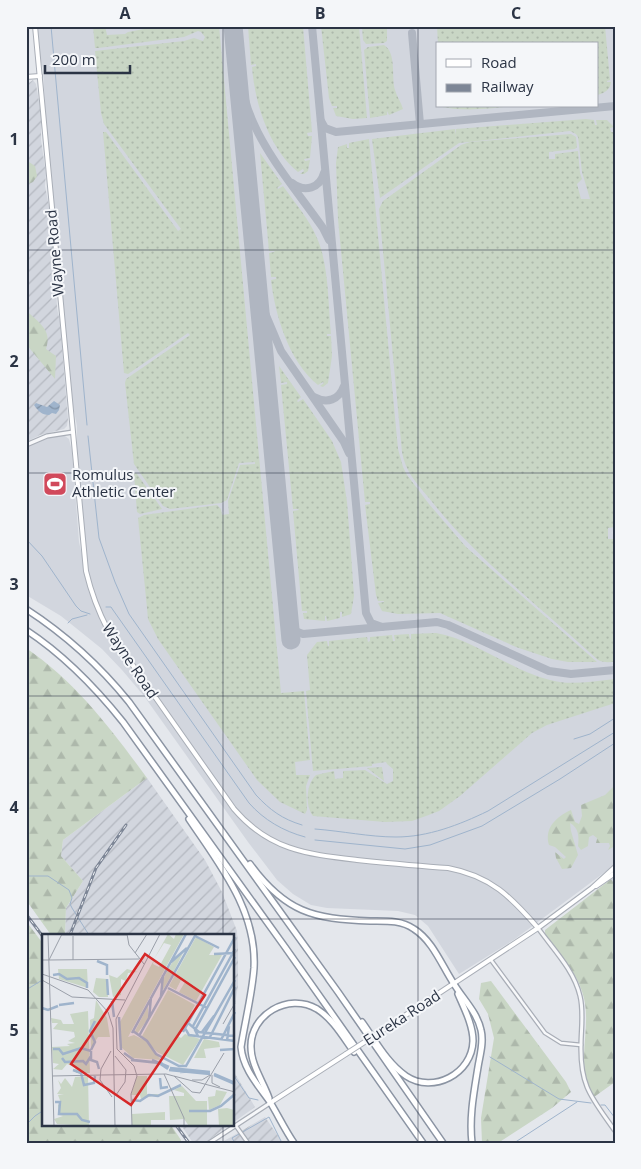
<svg xmlns="http://www.w3.org/2000/svg" width="641" height="1169" font-family="'Open Sans',sans-serif">
  <defs>
    <pattern id="industrial-furrows" width="10" height="10" patternUnits="userSpaceOnUse" patternTransform="scale(1.25)"><rect width="10" height="10" fill="#d2d6de"/><path d="M-1 1l2-2M0 10L10 0M9 11l2-2" fill="none" stroke="#b4b8c0"/></pattern>
    <pattern id="grass-dots" width="8" height="8" patternUnits="userSpaceOnUse" patternTransform="scale(1.25)"><rect width="8" height="8" fill="#c9d6c5"/><path d="M2 2h.1M6 6h.1" fill="none" stroke="#adb8ab" stroke-width="1.8" stroke-linecap="round"/></pattern>
    <pattern id="forest-firs" width="22" height="20" patternUnits="userSpaceOnUse" patternTransform="scale(1.25)"><rect width="22" height="20" fill="#c9d6c5"/><path d="M5 1l3.5 6h-7zM16 11l3.5 6h-7z" fill="#adb8ab"/></pattern>
    <pattern id="water-waves" width="16" height="10" patternUnits="userSpaceOnUse" patternTransform="scale(1.25)"><rect width="16" height="10" fill="#9fb4cc"/><path d="M0 5q4-4 8 0t8 0" fill="none" stroke="#8293a7"/></pattern>
  </defs>
  <rect width="100%" height="100%" fill="#e4e7ec"/>
  <path fill="#d2d6de" fill-rule="evenodd" d="M37 26H615V885L605 872 515 939 459 974 428 926 415 915 398 911 327 908 311 905 293 894 277 880 248 842 144 696 122 670 102 649 76 628 61 616 26 595V448L37 442 56 436H65L69 439 72 451 79 542 82 555 86 554 77 451V426L70 392 47 147 43 68 40 59ZM437 44H597V106H437Z"/>
  <g fill="url(#industrial-furrows)">
    <path d="M33 80 36 84 41 114V140L46 174 45 186 50 211 56 282 57 308 60 322 68 419 67 426 64 429 40 435 26 442V85Z"/>
    <path d="M147 778 205 860 222 892 237 931 238 945V986L234 1011V935H65L66 908 83 881 61 856 63 840Z"/>
    <path d="M234 1072 255 1107 234 1122Z"/>
    <path d="M265 1117 283 1143H220L231 1137Z"/>
    <path d="M181 1125H229L205 1143H193Z"/>
  </g>
  <g fill="url(#grass-dots)">
    <path d="M93 26H105L107 35 125 34 128 32 160 26H219L281 693 304 691 310 760 295 762 296 775H310L306 786 307 810 305 814 280 802 257 780 158 639 148 619 147 608 138 518 144 515 217 505 221 509 222 515 229 514 228 501 240 465 255 464V462L239 463 227 500 221 503 170 509 163 506 134 464 125 383 126 379 190 335 188 333 128 374 124 373 103 132H106L178 231 181 229 104 124 101 113 95 51 184 41 194 38 203 41 205 37 201 32 198 31 184 37 98 48H95Z"/>
    <path d="M248 26H303L312 132 307 133 308 136H312L310 158 304 159 305 161 310 160 308 171 304 174H300L304 171 303 169 298 172C269 148 255 104 252 67L256 66V64L251 65Z"/>
    <path d="M321 26H359L367 118 353 119 336 116 333 108H337V106H332L329 98Z"/>
    <path d="M362 26H387V41L384 43 366 44 363 40Z"/>
    <path d="M437 26H605L610 80 607 81V82H611C610 90 605 93 597 95V44H438Z"/>
    <path d="M384 45C397 53 391 78 395 90 397 97 401 102 403 109L389 115 387 111V115L370 118 364 50 368 47Z"/>
    <path d="M437 98V106H513C487 109 463 112 437 106H436Z"/>
    <path d="M586 119 594 120 595 125H597L596 120H607L614 127 610 128 611 132H615V527L608 528V539H615V662C609 662 603 663 598 660 541 607 477 560 429 498 417 484 405 471 402 452L379 209 383 201 461 145 470 142 571 134 576 137 577 147 575 149 549 152V159H555V154L578 151 580 173 582 179 577 184 581 199H590L582 172 578 137 576 134 570 131 459 143 380 198 372 139 455 129V135L456 129Z"/>
    <path d="M369 139 398 449 403 467 407 475 429 504 466 547 597 662H568L552 659 516 647 440 613 398 614 382 611 378 603 384 602V601H378L376 595 365 505 370 504V502H365L338 219 336 163 338 147 347 144V148H349V143Z"/>
    <path d="M260 153 282 184 277 188 278 189 283 186C295 203 309 219 317 238 329 265 328 304 331 334H327V336H331L332 356 328 383 323 387 320 386 324 383 323 382 318 385C289 362 275 315 271 280L276 279V277H271L269 253 274 252 275 251H269Z"/>
    <path d="M279 366 301 397 297 401 298 402 303 399 332 441 341 462 347 502 351 554 354 596 351 614 342 617V612H340V618L327 621 326 616H325V621L304 619 303 613H307V611H302L293 511 299 510 298 509H293L281 385 287 384V382L281 383Z"/>
    <path d="M136 473 137 474 162 509 140 514 137 512 134 474Z"/>
    <path d="M436 633C473 639 512 671 550 680 571 686 593 681 615 679V703L547 725 532 733 460 796 439 811 426 816 412 821 385 822 313 816C305 806 306 784 316 775L334 771 335 779 343 778V771L365 770 387 784 393 781V769L387 764 386 762 372 764V766L313 771 306 691 310 690 307 655 317 642 327 641 328 646H329V641L367 637 368 642 370 641V637L392 635 393 641H395L394 635 409 634 410 639H411V634Z"/>
    <path d="M382 767 384 781 367 768Z"/>
  </g>
  <g fill="url(#forest-firs)">
    <path d="M26 160 35 166 37 176 33 182 26 185Z"/>
    <path d="M26 310C37 322 53 329 46 349L56 356 55 379 26 344Z"/>
    <path d="M26 648C76 682 112 730 147 778L63 840 61 856 83 881 66 908 65 935H51L26 900Z"/>
    <path d="M615 785V846L608 850 610 846 609 843H596L597 838 593 835 589 837 588 846 581 850 578 846C579 837 579 828 570 823L571 831 578 855 571 868 562 869 556 858 555 852 564 859 566 857 555 847 549 845C544 828 556 817 571 810L575 822 579 824 582 816 581 805 605 795Z"/>
    <path d="M611 879 615 885V1082L594 1097C575 1065 590 1037 585 1003 581 976 560 955 545 934V930Z"/>
    <path d="M26 921 44 945V1125H171L181 1140V1143H26Z"/>
    <path d="M491 981 566 1082 571 1092 552 1108 498 1143H482L481 1118 494 1038 488 1014 479 999 481 983Z"/>
  </g>
  <path fill="url(#water-waves)" d="M54 401 60 405 59 410 56 414 52 413 49 415C42 415 38 411 34 405L36 403 47 407Z"/>
  <g fill="none" stroke-linecap="round" stroke-linejoin="round">
    <g stroke="#9fb4cc" stroke-width="1">
      <path d="M51 26 87 425"/>
      <path d="M88 436 99 538 115 582 129 614 256 795C270 810 282 819 302 825"/>
      <path d="M26 539 42 556 76 606 81 611 90 614"/>
      <path d="M106 607H111L113 610 249 803C264 820 283 831 305 837"/>
      <path d="M68 623 72 619 87 615"/>
      <path d="M574 739 590 734 615 718"/>
      <path d="M315 829C342 831 369 837 396 837 428 837 459 825 488 811L615 732"/>
      <path d="M315 840 405 849 430 845 482 826 560 779 615 743"/>
      <path d="M26 876H48L69 890 72 898 70 904 72 908 89 935"/>
      <path d="M26 990 44 979"/>
      <path d="M490 1057 559 1099 591 1103"/>
      <path d="M234 1076 249 1098 258 1100"/>
      <path d="M601 1105H605L615 1118"/>
      <path d="M26 1125 35 1116 44 1110"/>
      <path d="M235 1143 232 1138 269 1117 282 1143"/>
      <path d="M514 1143 577 1102"/>
    </g>
    <g stroke="#b0b6c1" stroke-width="8">
      <path d="M312 26 366 613 371 623 382 627"/>
      <path d="M412 33 420 124"/>
      <path d="M237 62C241 82 244 103 253 122 269 159 300 195 323 228L329 240"/>
      <path d="M321 121 325 128 336 132 615 106"/>
      <path d="M292 183C305 193 320 188 324 173"/>
      <path d="M257 283 265 313 281 351 344 442 349 453"/>
      <path d="M314 397C327 404 339 400 344 386"/>
      <path d="M290 621 295 631 303 634 437 622 448 625 549 671 571 674 615 670"/>
    </g>
    <path stroke="#b0b6c1" stroke-width="19" d="M233 26 291 640"/>
    <g stroke="#a9aeb7" stroke-width="5">
      <g id="minor">
        <path d="M491 960 545 1033 561 1043 581 1045"/>
        <path d="M236 1126 248 1143"/>
      </g>
    </g>
    <g stroke="#a9aeb7" stroke-width="5.5">
      <g id="tertiary">
        <path d="M26 445 47 436 73 432"/>
        <path d="M538 928C553 949 574 970 580 996 584 1012 581 1029 581 1045 580 1087 592 1098 615 1131"/>
        <path d="M209 1143 270 1103"/>
      </g>
    </g>
    <g stroke="#a9aeb7" stroke-width="6">
      <g id="secondary">
        <path d="M35 26 86 571C91 592 98 611 108 630L234 809C269 850 306 854 357 860 387 863 418 866 448 868 491 876 511 897 538 928"/>
        <path d="M26 77 40 76"/>
        <path d="M596 886 615 873"/>
        <path d="M380 1032 538 928 592 888 615 867"/>
        <path d="M270 1103 346 1054"/>
      </g>
    </g>
    <g stroke="#8b94a3" stroke-width="8">
      <g id="motorway">
        <path d="M26 609C66 635 100 666 129 702L338 992 443 1143"/>
        <path d="M26 630C64 655 95 687 123 722L285 947 423 1143"/>
        <path d="M189 819C219 864 257 910 254 968 252 995 245 1021 241 1047 243 1069 258 1085 270 1102 278 1115 285 1130 294 1143"/>
        <path d="M250 864C285 912 313 919 370 921 386 921 401 920 414 929 433 941 442 966 454 984 463 999 477 1012 481 1030 484 1042 480 1055 478 1067 474 1092 469 1117 472 1143"/>
        <path d="M362 1022C375 1040 387 1063 406 1076 433 1094 472 1074 473 1041 473 1025 464 1008 458 994"/>
        <path d="M269 1098C263 1081 251 1065 251 1047 250 1015 288 992 317 1009 333 1019 343 1037 354 1052"/>
      </g>
    </g>
    <use href="#minor" stroke="#f7f8fa" stroke-width="2.5"/>
    <use href="#tertiary" stroke="#f7f8fa" stroke-width="3"/>
    <use href="#secondary" stroke="#fff" stroke-width="4"/>
    <use href="#motorway" stroke="#fff" stroke-width="5"/>
    <g stroke="#7d8696" stroke-width="3">
      <g id="rail">
        <path d="M26 914 44 938"/>
        <path d="M70 935 96 868 126 825"/>
        <path d="M176 1125 189 1143"/>
      </g>
    </g>
    <use href="#rail" stroke="#f4f6f9" stroke-width="1" stroke-dasharray="4" stroke-linecap="butt"/>
    <g stroke="#a9aeb7" stroke-width="6" stroke-linecap="butt">
      <path id="secondary-bridge" d="M346 1054 380 1032"/>
    </g>
    <use href="#secondary-bridge" stroke="#fff" stroke-width="4"/>
  </g>
  <path fill="none" stroke="#2b3445" stroke-width="1" stroke-opacity="0.55" d="M223 26V935M418 26V1143M26 250H615M26 473H615M26 696H615M26 919H615M223 1125V1143"/>
  <defs>
    <g id="stadium-square" transform="scale(1.25)"><rect x="-9" y="-9" width="18" height="18" rx="4" fill="#d1495b" stroke="#f4f6f9"/><path d="M0-5a6.5 5 0 1 0 0 10a6.5 5 0 1 0 0-10ZM-3.5-1.8h7v3.6h-7Z" fill="#fff"/></g>
  </defs>
  <g fill-rule="evenodd">
    <use href="#stadium-square" x="55" y="484"/>
  </g>
  <g text-anchor="middle" stroke-width="4" stroke-linejoin="round" paint-order="stroke">
    <g font-size="15" fill="#2b3445" stroke="#f4f6f9">
      <text transform="translate(55 253) rotate(-95)" y="5">Wayne Road</text>
      <text transform="translate(130 661) rotate(56)" y="5">Wayne Road</text>
      <text transform="translate(402 1018) rotate(-33)" y="5">Eureka Road</text>
    </g>
    <g font-size="15" fill="#2b3445" stroke="#f4f6f9" text-anchor="start">
      <text x="72" y="480">Romulus<tspan x="72" dy="17">Athletic Center</tspan></text>
    </g>
  </g>
  <g transform="translate(42 934)">
    <rect width="192" height="192" fill="#e4e7ec"/>
    <path d="M126 0 132 5 134 0H142L86 103 92 101 104 107 119 126 91 124 79 113 78 88 112 26 111 30 117 33 129 11 122 9 112 25ZM154 3 172 13 167 21H180L154 67 137 58 143 48 139 46 134 56 127 52ZM141 19 132 37 121 56V45L131 27ZM126 56 153 71 136 102 139 104 143 100 158 105 141 131 115 118 100 102ZM106 72V85L95 100 93 97ZM162 105 177 108 178 113 162 115 164 124H152Z" fill="#c9d6c5"/>
    <path d="M16 35H45L46 54 17 45ZM85 35 96 38 86 39 84 47 79 45V61L71 63 67 41 75 44ZM54 44 65 45 66 63H57L51 58ZM54 66 65 84 68 103H56L49 114 48 86 52 84ZM46 77 48 139H34L33 133 25 130 20 136 11 135 17 130 11 129 10 113 28 112 25 110 33 109 26 107 33 103 32 98 11 95 16 89H10L9 84 19 86 21 90H32L28 80ZM46 142 47 192 15 190 12 185 21 182 17 181 16 171 19 169 16 161 22 160H15L19 154 16 146 19 150 23 144 30 153 33 143ZM95 142H105V160H119L99 165 98 161H89ZM140 152 154 167H165V192H147L142 185 128 186 127 162H142V159L132 156ZM174 156 185 158 178 171 167 176 166 163 173 162ZM185 174 192 176V192H177L176 175ZM123 178V186H109V191L114 192H90V180Z" fill="#c9d6c5"/>
    <path fill="none" stroke="#9fb4cc" stroke-width="2.5" d="M153 2 177 14M172 20 193 19M55 27 65 31V41M129 28 145 14M11 41 17 40 25 45 37 44 45 49V54M65 45 66 61M126 54 165 74M119 62 121 41M70 67 72 83M17 71 32 69M0 74 6 76 16 72M77 83 79 116M107 85 109 63M146 89 157 98 193 102M151 92 193 15M143 94 147 101 193 107M91 97 105 107 114 120 137 132H144L193 46M141 98 193 3M160 98 172 82M90 99 144 0M97 102 154 0M156 102 153 96 193 23M168 103 193 53M179 106 193 78M185 107 187 92M11 115H17L21 120 39 114 49 117M49 116 53 108 48 97 53 87M178 116 193 115M49 117V126L55 128 57 135M82 119 92 126 119 129 126 134M20 124 23 128 41 127 44 130 49 122M89 126 117 129 126 135M110 126 127 133M128 134 168 138M31 136 39 139 42 151 52 149 53 142M127 136 168 140M138 138 156 137M172 140 193 149M172 141 193 150M118 144 119 154 126 153M90 166 98 167 107 161 116 162 139 151M13 168H18L17 180H35L40 186 48 188M147 177H168L179 172 193 160"/>
    <path fill="none" stroke="#9a9fa9" stroke-width="1" d="M6 0 12 192M85 0 87 11 102 30M19 1H85M31 2V26M93 19 105 0M0 26H7L20 0M7 26 97 25M0 40 46 56 66 78 71 94 73 192M0 46 30 63 83 66M181 90 193 69M69 117 59 135 58 146 70 163M73 122 84 136 83 148 74 161M122 140 142 184V192M59 141 124 140 193 158M170 141V149L178 153M10 142 59 141M95 142 92 132 75 115 74 85 118 0M132 142 150 158 158 159 182 119M150 146H160L168 141M90 192 89 160 95 142"/>
    <path fill="#d62828" fill-opacity="0.15" stroke="#d62828" stroke-width="2.5" d="M103 20 163 61 89 171 29 130Z"/>
    <rect width="192" height="192" fill="none" stroke="#2b3445" stroke-width="2.5"/>
  </g>
  <rect width="641" height="1169" fill="none" stroke="#f4f6f9" stroke-width="55"/>
  <rect x="436" y="42" width="162" height="65" fill="#f4f6f9" stroke="#a4a8b1"/>
  <rect x="446" y="59" width="25" height="8" fill="#ffffff" stroke="#a4a8b1"/>
  <text x="481" y="68" font-size="15" fill="#2b3445">Road</text>
  <rect x="446" y="84" width="25" height="8" fill="#7d8696" stroke="#a4a8b1"/>
  <text x="481" y="92" font-size="15" fill="#2b3445">Railway</text>
  <path d="M45 65v8h85v-8" fill="none" stroke="#2b3445" stroke-width="2.5"/>
  <text x="52" y="65" font-size="15" fill="#2b3445" stroke="#f4f6f9" stroke-width="4" paint-order="stroke">200 m</text>
  <rect x="28" y="28" width="586" height="1114" fill="none" stroke="#2b3445" stroke-width="2"/>
  <g font-size="16" text-anchor="middle" font-weight="bold" fill="#2b3445">
    <text x="125" y="19">A</text>
    <text x="320" y="19">B</text>
    <text x="516" y="19">C</text>
    <text x="14" y="145">1</text>
    <text x="14" y="367">2</text>
    <text x="14" y="590">3</text>
    <text x="14" y="813">4</text>
    <text x="14" y="1036">5</text>
  </g>
</svg>
